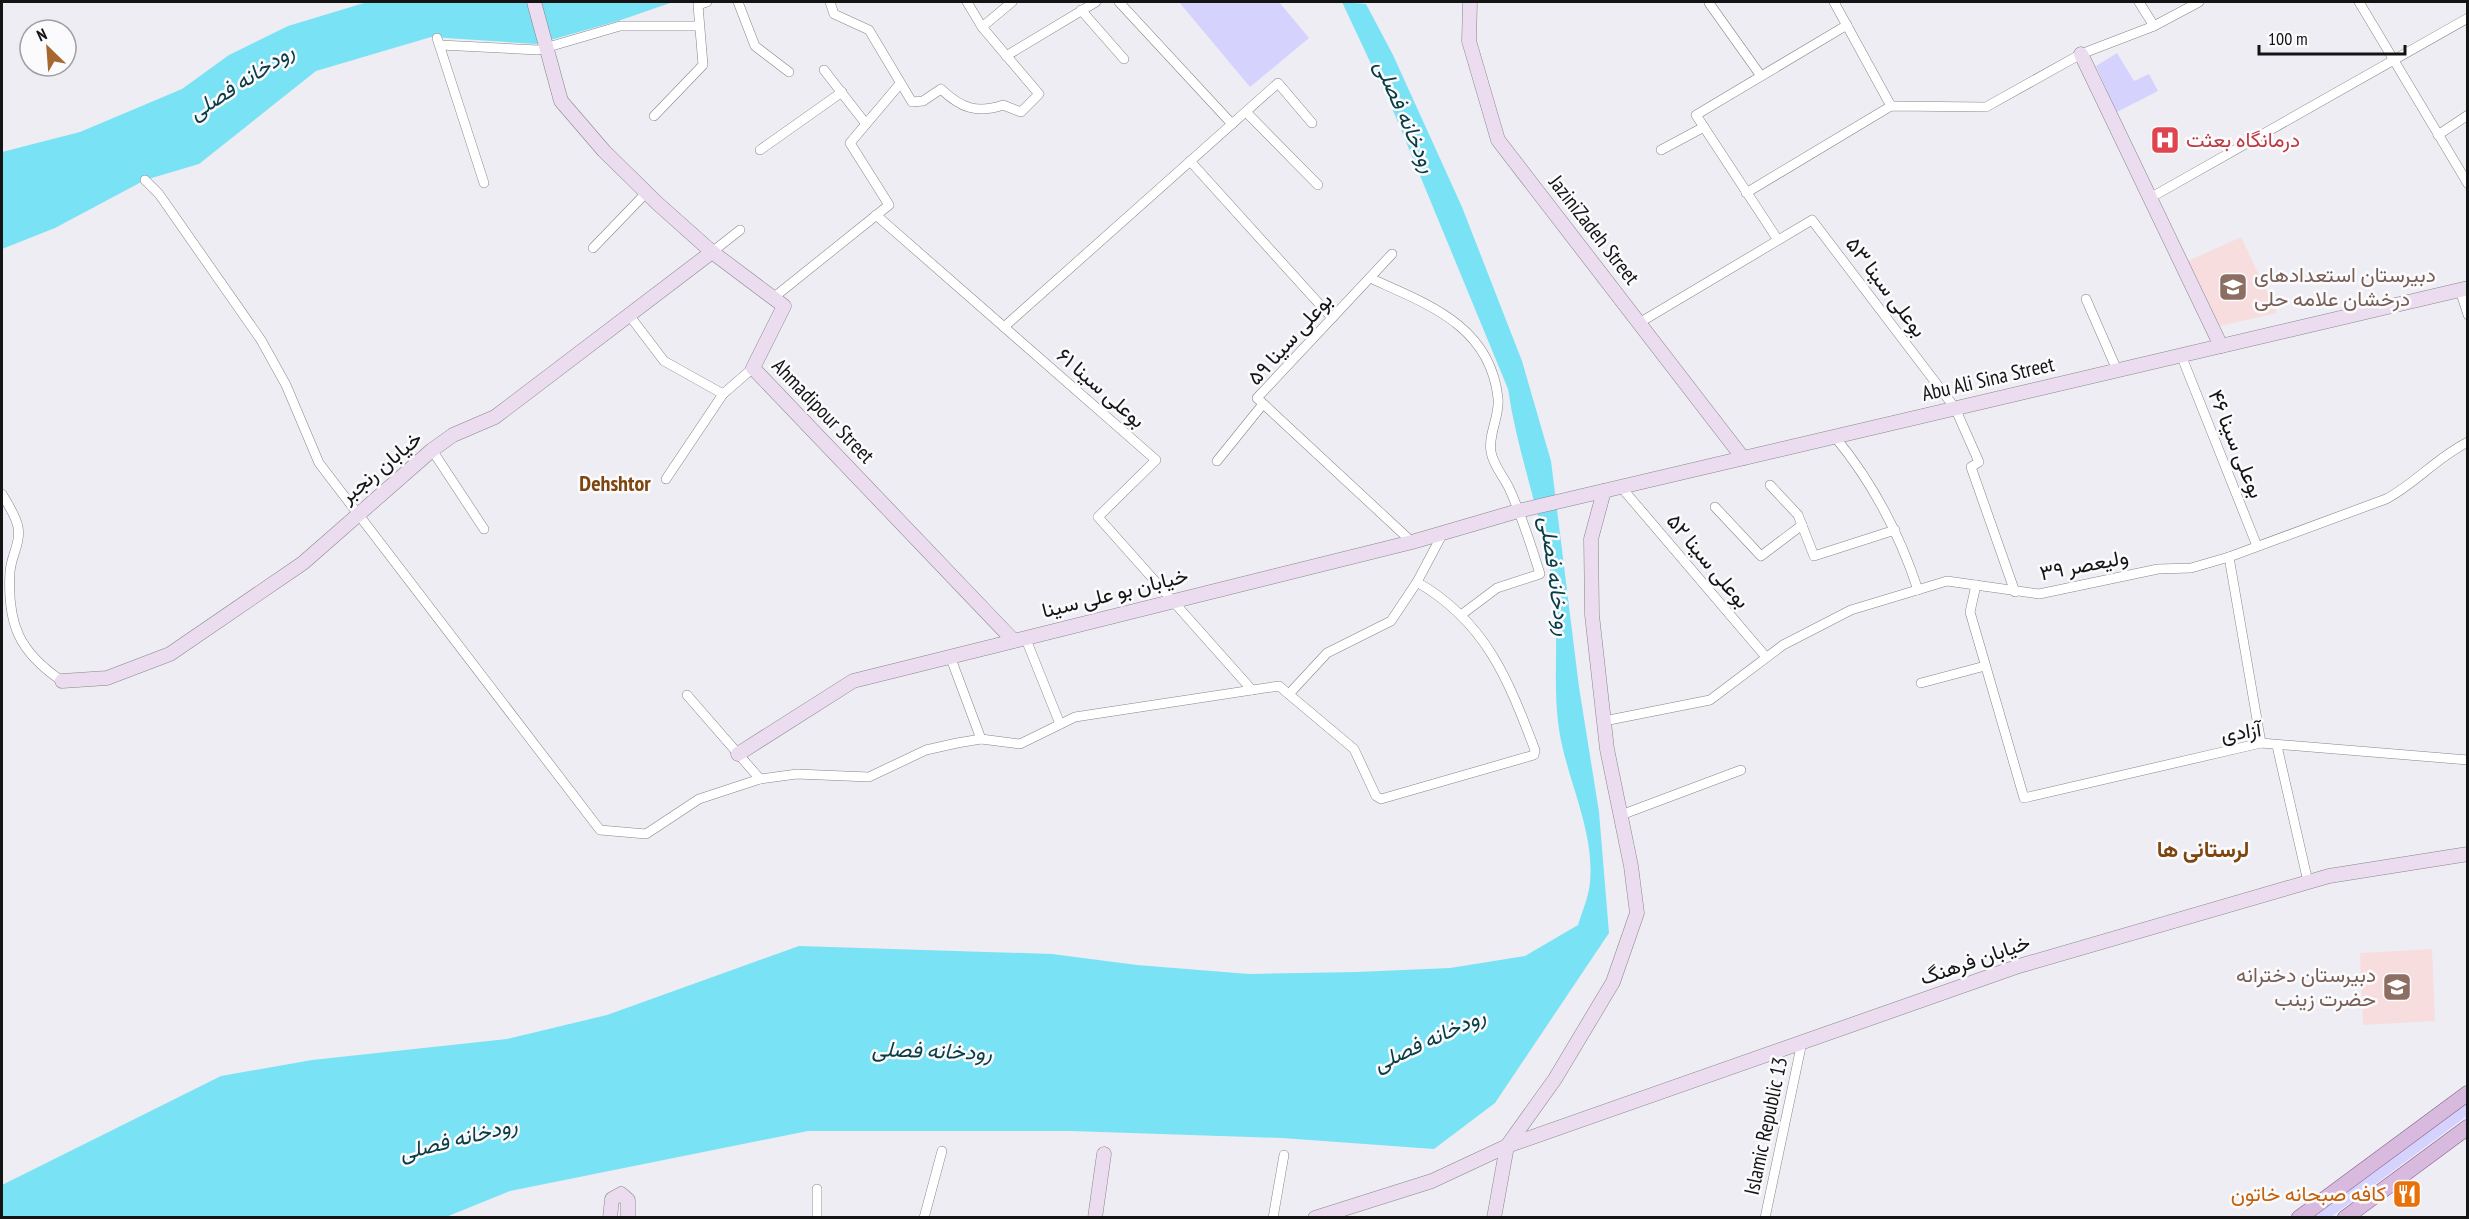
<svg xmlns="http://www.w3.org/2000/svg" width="2469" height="1219" font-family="'PT Sans Narrow',Vazirmatn,sans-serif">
  <rect width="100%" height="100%" fill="#eeedf3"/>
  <g fill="#f8dddf">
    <path d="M2241 237 2277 313 2220 326 2188 261Z"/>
    <path d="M2432 949 2435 1021 2363 1025 2360 953Z"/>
  </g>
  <g fill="#d5d3fe">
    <path d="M1179 2H1279L1309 38 1250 87Z"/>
    <path d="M2117 53 2134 81 2149 74 2158 91 2117 112 2096 66Z"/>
    <path d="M2467 1103V1116L2331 1217H2314Z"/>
  </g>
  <g fill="#79e3f5">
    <path d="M673 2 618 21 536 44 431 37 316 71 199 164 145 180 55 228 2 249V152L80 132 182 89 229 55 288 26 364 3Z"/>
    <path d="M1342 2 1366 4 1393 55 1462 207 1522 361 1551 461 1579 687 1599 812 1609 933 1495 1103 1434 1149 1282 1138 1071 1131H808L510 1191 446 1217 2 1218V1185L221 1076 312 1060 507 1039 607 1015 799 946 1052 954 1137 965 1249 974 1357 972 1450 968 1525 956 1578 925C1582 912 1589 896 1590 882 1595 828 1564 775 1558 722 1553 679 1559 636 1554 594 1545 524 1518 458 1508 389L1395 115Z"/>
  </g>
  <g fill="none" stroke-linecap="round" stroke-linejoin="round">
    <g stroke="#86868a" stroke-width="10">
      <g id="street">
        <path d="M738 2 755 46 789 72"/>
        <path d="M830 2 834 14 869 30 912 102 923 101 941 89C961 108 977 114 1003 105L1021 112 1039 94 982 27 967 2"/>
        <path d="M1119 2 1232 124"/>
        <path d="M1834 2 1891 106"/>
        <path d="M2139 2 2154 26"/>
        <path d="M2359 2 2468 184"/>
        <path d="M1709 3 1761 76"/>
        <path d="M1081 10 1124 59"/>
        <path d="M982 27 1012 2"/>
        <path d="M437 38 484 183"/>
        <path d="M440 45 538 50 620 26H699"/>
        <path d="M1006 56 1096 2"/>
        <path d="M824 70 866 124"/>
        <path d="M1246 112 1318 185"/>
        <path d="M654 116 703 65 698 5 707 2"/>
        <path d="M2438 135 2468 115"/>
        <path d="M760 150 842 92"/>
        <path d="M1661 150 1704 127"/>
        <path d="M1190 161 1332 318"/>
        <path d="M145 180 159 194 261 340 286 385 319 463 600 830 646 834 699 799 760 779 797 774 869 777 926 750 957 743 981 739 1020 744 1075 717 1279 686 1354 749 1376 796 1381 799 1534 755 1535 750C1508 679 1486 622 1417 582"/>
        <path d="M1746 193 1891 106 1986 107 2081 54 2154 26 2199 2"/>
        <path d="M2150 198 2468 18"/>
        <path d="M876 215 1156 460 1098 517 1252 690"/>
        <path d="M1778 240 1696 115 1847 25"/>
        <path d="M593 248 646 193"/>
        <path d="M712 252 740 230"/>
        <path d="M1392 254 1257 398 1412 542"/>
        <path d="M1370 278C1427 304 1490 325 1498 398 1500 417 1488 433 1491 452 1493 465 1504 477 1509 488 1522 516 1531 545 1540 574L1497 588 1461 615"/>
        <path d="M2460 290 2468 315"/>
        <path d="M773 298 889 205 850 143 899 85"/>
        <path d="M2086 299 2117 370"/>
        <path d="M629 315 664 361 723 394"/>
        <path d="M1639 323 1812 220 1955 408 1979 462 1971 467 2015 592"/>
        <path d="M1004 327 1278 83 1312 123"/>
        <path d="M2181 355 2257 546"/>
        <path d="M1835 437C1873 483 1899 532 1918 590"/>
        <path d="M432 450 484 529"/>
        <path d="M1217 461 1263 404"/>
        <path d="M666 479 723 394 753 368"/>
        <path d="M1770 485 1798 515 1814 556 1895 530"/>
        <path d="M1621 487 1766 657"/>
        <path d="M2 494C7 503 16 516 18 527 21 543 11 556 10 572 7 624 19 652 62 681"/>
        <path d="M1715 507 1761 556 1802 525"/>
        <path d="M2229 557 2261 743"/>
        <path d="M1976 585 1970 612 2024 798 2261 743 2468 760"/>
        <path d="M1025 637 1060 724"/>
        <path d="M950 656 981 739"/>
        <path d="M1921 683 1985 666"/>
        <path d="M1289 694 1327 653 1391 621 1417 582 1443 533"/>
        <path d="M687 695 760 779"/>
        <path d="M1604 721 1710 700 1783 645 1851 610 1947 581 2039 594 2158 569 2191 568 2229 557 2386 499C2415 484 2436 458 2468 442"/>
        <path d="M2277 746 2308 882"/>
        <path d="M1621 815 1741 770"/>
        <path d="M817 1189V1218"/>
        <path d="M924 1218 942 1151"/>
        <path d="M1273 1218 1284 1155"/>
        <path d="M1765 1218 1802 1042"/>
      </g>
    </g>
    <g stroke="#86868a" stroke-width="15">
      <g id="secondary">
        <path d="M534 2 561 101 604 151 657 203 712 252 784 306 753 368 1013 640"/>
        <path d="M1470 2 1469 41 1498 140 1743 458"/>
        <path d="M2081 54 2221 346"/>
        <path d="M62 681 107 678 170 654 303 563 432 450 453 435 495 417 712 252"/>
        <path d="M738 754 853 681 1412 542 1518 511 2468 288"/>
        <path d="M610 1218 612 1199 621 1194 628 1200V1218"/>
        <path d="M1095 1218 1104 1154"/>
        <path d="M1315 1218 1432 1181 1507 1146 1555 1079 1613 982 1637 913 1631 866 1607 749 1592 615 1591 539 1604 491"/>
        <path d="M1494 1218 1507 1146 2019 966 2329 876 2468 854"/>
      </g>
    </g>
    <g stroke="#84628a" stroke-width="16">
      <g id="primary">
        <path d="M2299 1218 2468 1093"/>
        <path d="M2345 1218 2468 1127"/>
      </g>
    </g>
    <use href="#street" stroke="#fff" stroke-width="9"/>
    <use href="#secondary" stroke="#ecdcef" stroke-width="14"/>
    <use href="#primary" stroke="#d9badf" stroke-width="15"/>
  </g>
  <defs>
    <g id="hospital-square" transform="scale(1.5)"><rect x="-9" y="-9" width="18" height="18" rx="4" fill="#e0444e" stroke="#fbfbfe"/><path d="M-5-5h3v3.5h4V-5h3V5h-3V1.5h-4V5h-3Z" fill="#fff"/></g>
    <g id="school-square" transform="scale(1.5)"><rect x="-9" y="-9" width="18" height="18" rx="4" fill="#8d6e63" stroke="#fbfbfe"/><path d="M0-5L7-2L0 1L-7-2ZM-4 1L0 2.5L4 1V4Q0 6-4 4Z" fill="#fff"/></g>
    <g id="restaurant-square" transform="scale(1.5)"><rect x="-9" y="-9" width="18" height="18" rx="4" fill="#e8710a" stroke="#fbfbfe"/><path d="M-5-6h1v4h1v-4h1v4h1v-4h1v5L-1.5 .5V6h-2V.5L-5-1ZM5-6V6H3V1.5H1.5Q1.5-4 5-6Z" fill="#fff"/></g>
  </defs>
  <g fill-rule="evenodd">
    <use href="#hospital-square" x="2165" y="140"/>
    <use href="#school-square" x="2233" y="287"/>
    <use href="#school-square" x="2397" y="987"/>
    <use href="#restaurant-square" x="2407" y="1194"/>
  </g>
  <g text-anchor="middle" stroke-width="5" stroke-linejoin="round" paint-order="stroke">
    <g font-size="21" fill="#be3a42" stroke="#fbfbfe" text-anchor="start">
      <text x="2186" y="147">درمانگاه بعثت</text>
    </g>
    <g font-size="21" fill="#141415" stroke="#fbfbfe">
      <text transform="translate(1594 230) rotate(52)" y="7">JaziniZadeh Street</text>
      <text transform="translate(1886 287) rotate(53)" y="7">بوعلی سینا ۵۳</text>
      <text transform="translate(1290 339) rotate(-48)" y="7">بوعلی سینا ۵۹</text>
      <text transform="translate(1988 379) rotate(-13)" y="7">Abu Ali Sina Street</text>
      <text transform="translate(1101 388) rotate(41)" y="7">بوعلی سینا ۶۱</text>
      <text transform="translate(823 411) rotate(46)" y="7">Ahmadipour Street</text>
      <text transform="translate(2236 444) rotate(68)" y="7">بوعلی سینا ۴۶</text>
      <text transform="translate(381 467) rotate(-40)" y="7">خیابان رنجبر</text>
      <text transform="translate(1708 561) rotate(50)" y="7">بوعلی سینا ۵۲</text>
      <text transform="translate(2084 565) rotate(-11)" y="7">ولیعصر ۳۹</text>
      <text transform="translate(1115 593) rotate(-14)" y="7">خیابان بو علی سینا</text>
      <text transform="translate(2241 732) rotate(-8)" y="7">آزادی</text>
      <text transform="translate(1975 960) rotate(-19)" y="7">خیابان فرهنگ</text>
      <text transform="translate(1766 1126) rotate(-78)" y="7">Islamic Republic 13</text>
    </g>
    <g font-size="21" fill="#785e54" stroke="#fbfbfe" text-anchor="start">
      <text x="2254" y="282">دبیرستان استعدادهای<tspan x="2254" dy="24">درخشان علامه حلی</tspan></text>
      <text x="2376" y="982" text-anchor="end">دبیرستان دخترانه<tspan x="2376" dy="24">حضرت زینب</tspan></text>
    </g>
    <g font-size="21" fill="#c56008" stroke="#fbfbfe" text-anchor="end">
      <text x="2386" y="1201">کافه صبحانه خاتون</text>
    </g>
    <g font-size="22" font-style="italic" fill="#093c44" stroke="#fbfbfe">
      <text transform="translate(241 81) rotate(-33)" y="8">رودخانه فصلی</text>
      <text transform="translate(1406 116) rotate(66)" y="8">رودخانه فصلی</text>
      <text transform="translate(1556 576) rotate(82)" y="8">رودخانه فصلی</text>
      <text transform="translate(1429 1039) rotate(-25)" y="8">رودخانه فصلی</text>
      <text transform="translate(932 1050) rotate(2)" y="8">رودخانه فصلی</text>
      <text transform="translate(458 1138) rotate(-14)" y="8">رودخانه فصلی</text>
    </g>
    <g font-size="22" font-weight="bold" fill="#7e460e" stroke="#fbfbfe">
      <text x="615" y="491">Dehshtor</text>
      <text x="2203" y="857">لرستانی ها</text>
    </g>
  </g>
  <rect width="2469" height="1219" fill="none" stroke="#141415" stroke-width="6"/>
  <g transform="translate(48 48) rotate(335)"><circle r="28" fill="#fbfbfe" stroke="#9f9fa1" stroke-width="1.5"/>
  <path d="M0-4.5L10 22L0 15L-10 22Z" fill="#a76830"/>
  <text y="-9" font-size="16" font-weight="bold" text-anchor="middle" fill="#141415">N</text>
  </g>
  <path d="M2259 45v9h146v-9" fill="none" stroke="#141415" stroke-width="3"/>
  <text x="2268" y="45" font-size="18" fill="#141415" stroke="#fbfbfe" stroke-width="4.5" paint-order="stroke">100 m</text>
</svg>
